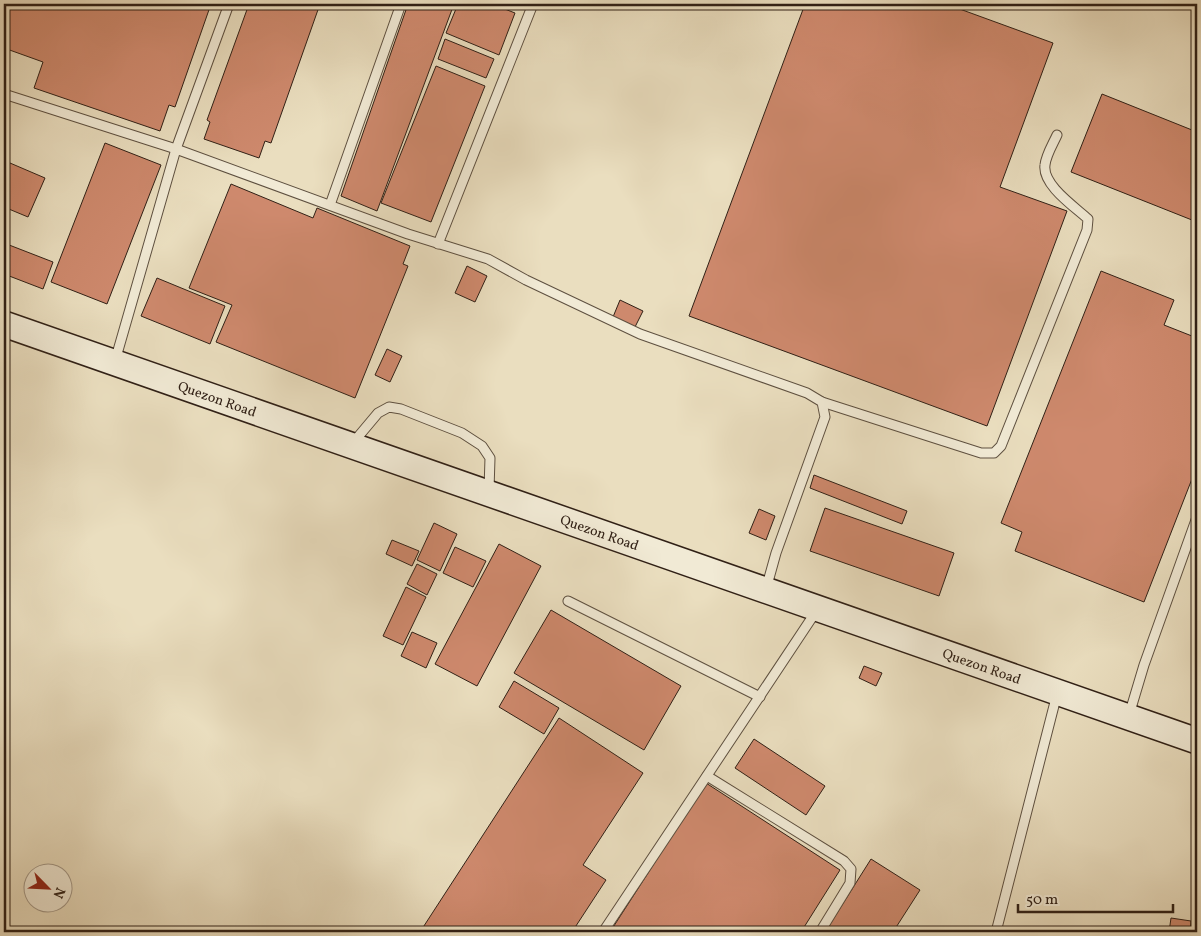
<svg xmlns="http://www.w3.org/2000/svg" width="1201" height="936" font-family="Vollkorn,serif">
  <rect width="100%" height="100%" fill="#eadebf"/>
  <filter id="stains"><feTurbulence type="fractalNoise" baseFrequency=".004" numOctaves="4"/><feColorMatrix values="0 0 0 0 .2 0 0 0 0 .09 0 0 0 0 .02 0 0 0 .5 -.17"/></filter>
  <radialGradient id="worn" r=".72"><stop offset=".6" stop-color="#630" stop-opacity="0"/><stop offset="1" stop-color="#630" stop-opacity=".3"/></radialGradient>
  <g fill="#ce896d" stroke="#302016">
    <path d="M4 4H211L175 107 169 105 160 131 34 88 43 62 4 48Z"/>
    <path d="M249 4H320L271 143 265 141 259 158 204 139 210 122 207 120Z"/>
    <path d="M408 4H454L377 211 341 196Z"/>
    <path d="M458 4H492L515 13 499 55 446 33Z"/>
    <path d="M805 4H946L1053 43 1000 187 1067 211 987 426 689 316Z"/>
    <path d="M445 39 494 59 486 78 438 59Z"/>
    <path d="M436 66 485 86 431 222 381 203Z"/>
    <path d="M1102 94 1197 132V222L1071 172Z"/>
    <path d="M105 143 161 165 107 304 51 282Z"/>
    <path d="M10 163 45 178 28 217 4 207V178Z"/>
    <path d="M231 184 313 218 317 208 410 246 403 264 408 266 355 398 216 342 232 305 189 288Z"/>
    <path d="M4 243 53 262 43 289 4 274Z"/>
    <path d="M467 266 487 276 475 302 455 293Z"/>
    <path d="M1101 271 1174 300 1164 325 1197 338V466L1144 602 1015 551 1022 532 1001 523Z"/>
    <path d="M157 278 225 306 210 344 141 316Z"/>
    <path d="M620 300 643 311 635 327 613 317Z"/>
    <path d="M387 349 402 356 390 382 375 375Z"/>
    <path d="M814 475 907 511 902 524 810 488Z"/>
    <path d="M825 508 954 553 939 596 810 551Z"/>
    <path d="M759 509 775 516 766 540 749 533Z"/>
    <path d="M434 523 457 534 440 571 417 560Z"/>
    <path d="M392 540 419 551 412 566 386 554Z"/>
    <path d="M499 544 541 566 477 686 435 664Z"/>
    <path d="M455 547 486 561 473 587 443 573Z"/>
    <path d="M417 564 437 574 427 595 407 584Z"/>
    <path d="M406 587 426 597 403 645 383 636Z"/>
    <path d="M551 610 681 686 644 750 514 673Z"/>
    <path d="M412 632 437 643 426 668 401 656Z"/>
    <path d="M864 666 882 673 876 686 859 678Z"/>
    <path d="M514 681 559 708 544 734 499 707Z"/>
    <path d="M559 718 643 773 583 865 606 880 572 932H420Z"/>
    <path d="M754 739 825 786 806 815 735 768Z"/>
    <path d="M706 783 840 870 801 932H610Z"/>
    <path d="M871 859 920 890 893 932H825Z"/>
    <path d="M1171 918 1191 921 1190 932H1169Z"/>
  </g>
  <g fill="none" stroke-linecap="round" stroke-linejoin="round">
    <g stroke="#5e5040" stroke-width="11">
      <g id="service">
        <path d="M4 94 176 149 408 234 488 259 526 280 640 334 807 393 822 402 825 417 776 553 766 589"/>
        <path d="M330 205 401 4"/>
        <path d="M438 244 533 4"/>
        <path d="M115 361 176 149 229 4"/>
        <path d="M822 402 981 453H994L1001 446 1087 230 1088 219C1075 207 1042 185 1045 165 1046 155 1053 144 1057 135"/>
        <path d="M352 444 378 413 389 407 401 409 462 433 482 446 490 458 489 490"/>
        <path d="M568 601 760 697"/>
        <path d="M1129 715 1144 665 1197 517"/>
        <path d="M707 776 844 861 851 869 850 883 820 932"/>
        <path d="M603 932 817 610"/>
        <path d="M996 932 1057 694"/>
      </g>
    </g>
    <g stroke="#302016" stroke-width="28">
      <g id="secondary">
        <path id="s1" d="M4 324 1197 741"/>
      </g>
    </g>
    <use href="#service" stroke="#f1ead5" stroke-width="9"/>
    <use href="#secondary" stroke="#f1ead5" stroke-width="25"/>
  </g>
  <g text-anchor="middle" stroke-width="4.5" stroke-linejoin="round" paint-order="stroke">
    <g font-size="14" fill="#302016" stroke="#f1ead5">
      <text dy="5" stroke="none"><textPath href="#s1" startOffset="226">Quezon Road</textPath></text>
      <text dy="5" stroke="none"><textPath href="#s1" startOffset="631">Quezon Road</textPath></text>
      <text dy="5" stroke="none"><textPath href="#s1" startOffset="1036">Quezon Road</textPath></text>
    </g>
  </g>
  <rect width="1201" height="936" fill="none" stroke="#eadebf" stroke-width="20"/>
  <rect x="5" y="5" width="1191" height="926" fill="none" stroke="#302016" stroke-width="2.5"/>
  <rect x="10" y="10" width="1181" height="916" fill="none" stroke="#302016"/>
  <g transform="translate(48 888) rotate(114)"><circle r="24" fill="#f1ead5" stroke="#a49989"/>
  <path d="M0-4L9 19L0 12L-9 19Z" fill="#8f2418"/>
  <text y="-8" font-size="14" font-weight="bold" text-anchor="middle" fill="#302016">N</text>
  </g>
  <path d="M1018 904v8h155v-8" fill="none" stroke="#302016" stroke-width="2.5"/>
  <text x="1026" y="904" font-size="15" fill="#302016" stroke="#f1ead5" stroke-width="4" paint-order="stroke">50 m</text>
  <rect width="100%" height="100%" filter="url(#stains)"/>
  <rect width="100%" height="100%" fill="url(#worn)"/>
</svg>
